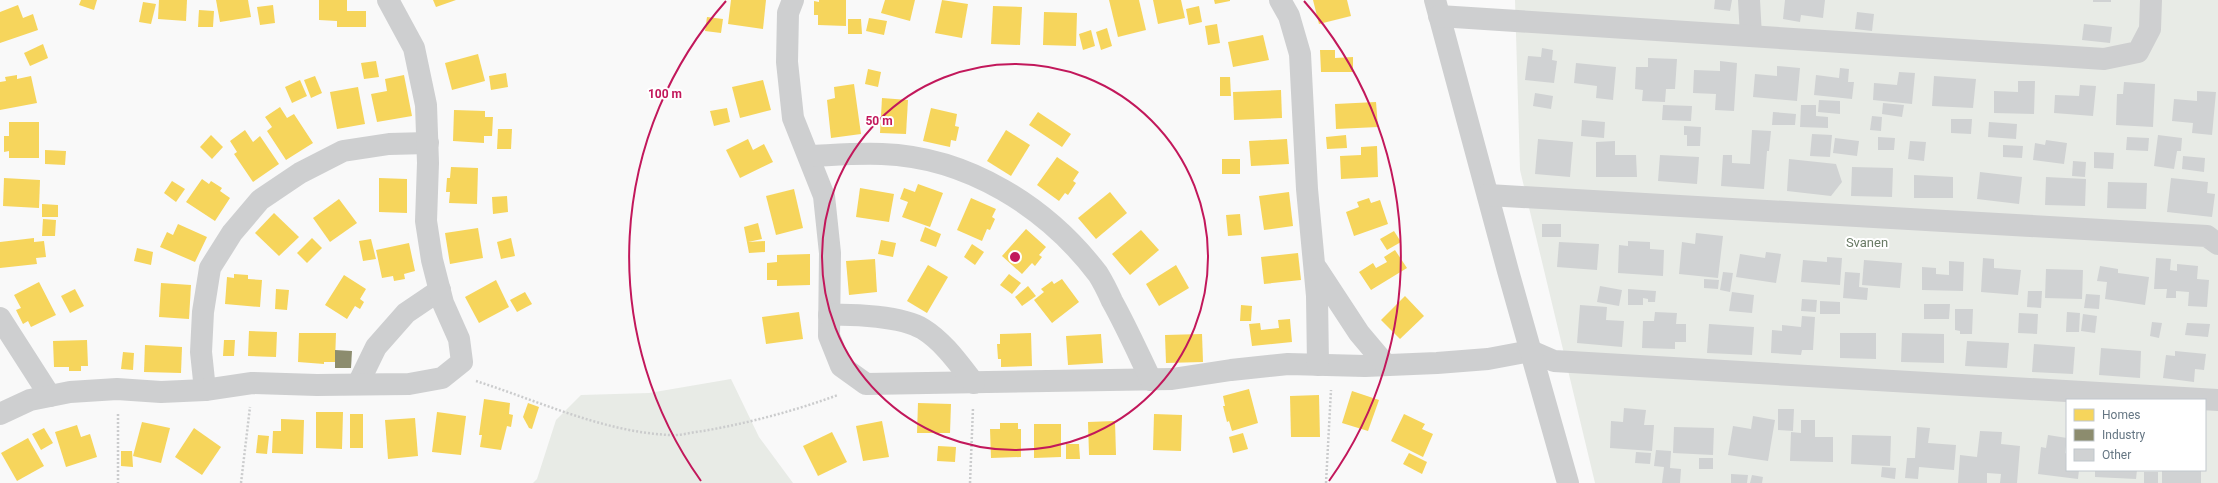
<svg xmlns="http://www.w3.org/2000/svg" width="2218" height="483" font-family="Roboto,sans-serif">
  <rect width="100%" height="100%" fill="#f9f9f9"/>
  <g fill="#e8ebe6" fill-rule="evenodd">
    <path d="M1515 0H2218V483H1595L1520 170ZM2067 400H2205V470H2067Z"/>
    <path d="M731 379 759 437 793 483H533L537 479 556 420 581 395 649 393Z"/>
  </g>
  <g fill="#f6d55c">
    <path d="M81 0H97L94 10 79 5Z"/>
    <path d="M159 0H187L186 21 158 19Z"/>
    <path d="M216 0H248L251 17 220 22Z"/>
    <path d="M319 0H347V11H366V27H337V21L319 20Z"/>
    <path d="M433 0H456L436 7Z"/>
    <path d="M731 0H766L763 29 728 24Z"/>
    <path d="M819 0H846V26L818 25V15H814V1L819 2Z"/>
    <path d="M885 0H915L910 21 881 13Z"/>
    <path d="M942 0 968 4 962 38 935 33Z"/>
    <path d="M1109 0H1139L1146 30 1118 37Z"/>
    <path d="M1153 0H1181L1185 18 1158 24Z"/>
    <path d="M1214 0H1230V1L1215 4Z"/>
    <path d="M1313 0H1347L1351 16 1319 24Z"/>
    <path d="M143 2 156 4 151 24 139 22Z"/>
    <path d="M18 5 23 18 33 14 38 30 0 43V12Z"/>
    <path d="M273 5 275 23 260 25 257 7Z"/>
    <path d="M993 6 1022 7 1020 45 991 44Z"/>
    <path d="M1199 6 1202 22 1189 25 1186 9Z"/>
    <path d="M199 10 214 11 213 27H198Z"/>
    <path d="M1044 12 1077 13 1076 46 1043 45Z"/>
    <path d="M707 17 723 19 721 33 705 31Z"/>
    <path d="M869 18 887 21 884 35 866 31Z"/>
    <path d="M848 19H861L862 34H848Z"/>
    <path d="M1217 24 1220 43 1208 45 1205 26Z"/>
    <path d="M1107 28 1112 46 1101 50 1096 32Z"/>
    <path d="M1091 30 1095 46 1083 50 1079 34Z"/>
    <path d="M1263 35 1269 60 1233 67 1228 42Z"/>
    <path d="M43 44 48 58 30 66 24 53Z"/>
    <path d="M1320 50H1335V58L1353 57V72H1321Z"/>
    <path d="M478 54 485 81 452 90 445 63Z"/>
    <path d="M376 61 379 77 364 79 361 63Z"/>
    <path d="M868 69 881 72 878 87 865 84Z"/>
    <path d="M506 73 508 87 491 90 489 76Z"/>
    <path d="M17 75V79L31 76 37 103 0 110V82L6 81 5 77Z"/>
    <path d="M404 75 412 116 377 122 371 94 387 91 385 79Z"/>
    <path d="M315 76 322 93 311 98 304 80Z"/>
    <path d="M1220 77H1230L1231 96H1220Z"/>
    <path d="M300 80 307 96 292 103 285 87Z"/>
    <path d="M763 80 771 110 740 118 732 87Z"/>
    <path d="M854 84 861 134 831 138 827 100 835 98 834 87Z"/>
    <path d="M358 87 365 124 337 129 330 92Z"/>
    <path d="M1281 90 1282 118 1234 120 1233 92Z"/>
    <path d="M882 98 908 100 906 134 880 133Z"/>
    <path d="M1376 102 1378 127 1336 129 1335 104Z"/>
    <path d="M280 107 287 118 294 114 313 143 286 160 267 131 272 127 265 117Z"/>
    <path d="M727 108 730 122 714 126 710 111Z"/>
    <path d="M931 108 957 114 955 126 959 127 956 141 951 140 950 147 923 141Z"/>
    <path d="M454 110 485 111V117H493L492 136H484V143L453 141Z"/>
    <path d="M1038 112 1071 134 1062 147 1029 125Z"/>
    <path d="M9 122H39V158H9V151L4 152V136H9Z"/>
    <path d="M498 129H512L511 149H497Z"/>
    <path d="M245 130 253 142 260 136 279 164 253 182 234 154 237 152 230 141Z"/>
    <path d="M1006 130 1030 145 1011 176 987 161Z"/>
    <path d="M211 135 223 147 212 159 200 147Z"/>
    <path d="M1346 135 1347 148 1327 149 1326 137Z"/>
    <path d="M748 139 753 150 764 144 773 162 740 178 726 150Z"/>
    <path d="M1287 139 1289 164 1251 166 1249 141Z"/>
    <path d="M1377 146 1378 177 1341 179 1340 156 1361 155V147Z"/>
    <path d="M45 150 66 151 65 165 45 164Z"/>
    <path d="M1057 157 1079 172 1073 181 1076 183 1068 195 1065 193 1059 201 1037 185Z"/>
    <rect x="1222" y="159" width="18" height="15"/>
    <path d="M451 167 478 168 477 204 449 203 450 192H446L447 178H450Z"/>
    <path d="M4 178 40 180 39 208 3 206Z"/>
    <path d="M379 178 407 179V213L379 212Z"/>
    <path d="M202 179 209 184 211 181 222 188 220 191 230 198 215 221 186 202Z"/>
    <path d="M172 181 185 189 176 202 164 193Z"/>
    <path d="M918 184 943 193 930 227 902 217 908 202 900 199 904 188 915 192Z"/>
    <path d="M860 188 894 194 889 222 856 217Z"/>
    <path d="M794 189 803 228 776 235 766 196Z"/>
    <path d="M1110 192 1127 213 1096 239 1078 218Z"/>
    <path d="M1289 192 1293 226 1264 230 1259 196Z"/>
    <path d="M507 196 508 212 493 214 492 197Z"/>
    <path d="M971 198 996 209 992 217 995 219 990 230 987 229 982 241 957 230Z"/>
    <path d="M1369 198 1371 203 1380 200 1388 224 1354 236 1346 212 1359 207 1357 202Z"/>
    <path d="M339 199 357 223 330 242 313 218Z"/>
    <path d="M42 204 58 205V217H42Z"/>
    <path d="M274 213 299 237 279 256 255 233Z"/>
    <path d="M1240 214 1242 235 1228 236 1226 215Z"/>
    <path d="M43 219 56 220 55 236H42Z"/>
    <path d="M758 223 762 239 748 242 765 241V252L749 253 744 227Z"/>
    <path d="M178 224 207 237 195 262 160 247 167 232 173 235Z"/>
    <path d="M925 227 941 234 936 247 920 241Z"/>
    <path d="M478 228 483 258 450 264 445 233Z"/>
    <path d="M1026 229 1046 247 1039 255 1042 257 1035 266 1032 263 1022 274 1002 256Z"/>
    <path d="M1141 230 1159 250 1130 275 1112 254Z"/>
    <path d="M1394 231 1401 242 1387 250 1380 239Z"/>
    <path d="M34 238V242L44 241 46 257 36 258 37 264 0 268V242Z"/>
    <path d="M312 238 322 248 307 263 297 253Z"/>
    <path d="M511 238 515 256 501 259 497 242Z"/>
    <path d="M371 239 376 259 363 261 359 241Z"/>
    <path d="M881 240 896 243 893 257 878 254Z"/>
    <path d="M409 243 415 271 404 274 405 279 394 281 393 276 382 278 376 250Z"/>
    <path d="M972 244 984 252 975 265 964 257Z"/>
    <path d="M137 248 153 252 151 265 134 261Z"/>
    <path d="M1395 250 1407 268 1371 290 1359 272 1373 263 1376 268 1387 262 1384 257Z"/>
    <path d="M1298 253 1301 280 1264 284 1261 257Z"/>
    <path d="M810 254V285L777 286V280H767V263L777 262V255Z"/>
    <path d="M875 259 877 292 849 295 846 261Z"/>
    <path d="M928 265 948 277 927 313 907 301Z"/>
    <path d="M1176 265 1189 288 1159 306 1146 284Z"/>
    <path d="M234 274 248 275V279L262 280 260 307 225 304 227 277 234 278Z"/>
    <path d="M1009 274 1021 283 1012 294 1000 285Z"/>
    <path d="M344 275 366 289 360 299 364 302 360 309 355 306 347 319 325 305Z"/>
    <path d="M1062 279 1079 302 1052 323 1034 300 1044 292 1041 289 1052 281 1054 284Z"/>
    <path d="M496 280 509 307 479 323 465 297Z"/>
    <path d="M39 282 56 315 31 327 28 321 23 324 16 310 21 308 14 295Z"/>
    <path d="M161 283 191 285 189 319 159 317Z"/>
    <path d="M1028 286 1036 296 1022 306 1015 297Z"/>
    <path d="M75 289 84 306 70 313 61 296Z"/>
    <path d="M276 289 289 290 287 310 275 309Z"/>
    <path d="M525 292 532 304 517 312 510 300Z"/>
    <path d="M1405 296 1424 316 1400 339 1381 320Z"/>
    <path d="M1241 305 1252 306 1251 321H1240Z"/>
    <path d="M799 312 803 339 766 344 762 317Z"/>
    <path d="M1290 319 1292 342 1252 346 1249 324 1260 323 1261 330 1279 328 1278 320Z"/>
    <path d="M249 331 277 332 276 357 248 356Z"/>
    <path d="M299 333H336L335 362H324V364L298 362Z"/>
    <path d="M1031 333 1032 366 1001 367V359H998L997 344H1000V334Z"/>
    <path d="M1101 334 1103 363 1068 365 1066 336Z"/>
    <path d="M1202 334 1203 362 1166 363 1165 335Z"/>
    <path d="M87 340 88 366H81V371H69V367H54L53 341Z"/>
    <path d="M224 340H235L234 356H223Z"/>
    <path d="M145 345 182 347 181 373 144 372Z"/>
    <path d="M123 352 134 353 133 370 121 369Z"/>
    <path d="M1249 389 1258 423 1232 431 1229 421 1227 422 1223 406H1225L1223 396Z"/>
    <path d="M1352 391 1379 400 1368 431 1342 423Z"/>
    <path d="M1319 395 1320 437H1291L1290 396Z"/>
    <path d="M484 399 510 403 509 414 513 415 511 427 507 426 501 450 480 447 482 435H479Z"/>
    <path d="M528 403 539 407 532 429 529 428 523 417Z"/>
    <path d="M918 403 951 404 950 433H917Z"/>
    <path d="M316 412H343L342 449 316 448Z"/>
    <path d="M437 412 466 416 461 455 432 452Z"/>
    <rect x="350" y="414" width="13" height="34"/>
    <path d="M1154 414 1182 415 1181 451 1153 450Z"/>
    <path d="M1404 414 1425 424 1422 429 1433 434 1423 457 1391 441Z"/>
    <path d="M415 418 418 456 388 459 385 420Z"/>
    <path d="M281 419 304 420 303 454 272 453 273 431H281Z"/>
    <path d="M882 421 889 457 863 461 856 426Z"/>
    <path d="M1115 421 1116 455H1089L1088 422Z"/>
    <path d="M142 422 170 428 161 463 133 456Z"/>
    <path d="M1000 423H1018V429H1021V457L991 458 990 429H1000Z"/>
    <path d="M1034 424H1061V457L1034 458Z"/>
    <path d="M77 425 81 437 90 434 97 457 66 467 55 432Z"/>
    <path d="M44 428 53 443 41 450 32 434Z"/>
    <path d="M194 428 221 447 202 475 175 457Z"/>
    <path d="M832 432 847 462 818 476 803 446Z"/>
    <path d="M1243 433 1248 449 1233 453 1229 437Z"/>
    <path d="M258 435 269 436 267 454 256 453Z"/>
    <path d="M28 438 44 466 17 481 1 453Z"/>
    <path d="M1066 444H1079L1080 459H1066Z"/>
    <path d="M938 446 956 447 955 462 937 461Z"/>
    <path d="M121 451H132L133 467 121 466Z"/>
    <path d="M1409 453 1427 462 1422 474 1403 464Z"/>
  </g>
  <path fill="#8c8c6e" d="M335 350 352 351 351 368H335Z"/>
  <g fill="#d0d2d3">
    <path d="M1715 0H1732L1730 11 1714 9Z"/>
    <path d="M1785 0H1825L1823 18 1801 15 1800 22 1783 19Z"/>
    <rect x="2093" y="0" width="18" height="2"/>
    <path d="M1857 12 1874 14 1872 31 1855 29Z"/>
    <path d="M2084 24 2112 27 2110 43 2082 40Z"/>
    <path d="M1542 48 1553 50 1552 60 1557 61 1554 83 1525 80 1528 56 1541 57Z"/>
    <path d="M1648 58 1677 59 1675 89H1666L1665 102 1642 101 1643 90 1635 89 1636 67H1648Z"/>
    <path d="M1720 61 1737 63 1734 111 1715 110 1716 94 1693 93 1694 70 1720 71Z"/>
    <path d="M1576 63 1616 67 1613 100 1596 98 1597 86 1574 83Z"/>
    <path d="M1777 66 1800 68 1797 101 1753 97 1755 74 1777 76Z"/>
    <path d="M1840 68 1849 69 1848 82H1854L1852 99 1814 95 1816 75 1839 78Z"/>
    <path d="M1899 72 1915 73 1912 104 1873 100 1874 83 1897 85Z"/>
    <path d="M1934 76 1976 79 1973 108 1932 106Z"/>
    <path d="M2018 81H2035L2034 114 1994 113V91L2018 92Z"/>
    <path d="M2124 82 2155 84 2153 127 2116 125 2117 94H2123Z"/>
    <path d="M2080 85 2096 86 2093 116 2054 113 2055 95 2079 96Z"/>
    <path d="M2197 91 2216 92 2212 135 2192 133 2193 123 2172 121 2174 99 2197 101Z"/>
    <path d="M1535 93 1553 96 1551 109 1533 106Z"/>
    <path d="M1819 100 1840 101V114L1818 112Z"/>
    <path d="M1883 103 1904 105 1902 117 1882 114Z"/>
    <path d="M1663 105 1692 106 1691 121 1662 120Z"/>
    <path d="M1801 105H1816V116L1828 117V128L1800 127Z"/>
    <path d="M1773 112 1796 114 1795 125H1772Z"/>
    <path d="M1872 116 1882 117 1881 131 1870 130Z"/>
    <path d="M1951 119H1972L1971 134 1951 133Z"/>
    <path d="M1582 120 1605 122 1604 138 1581 136Z"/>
    <path d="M1989 122 2017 124 2016 139 1988 137Z"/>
    <path d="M1684 126 1701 127 1700 146H1687V135H1684Z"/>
    <path d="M1752 130 1771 131 1769 151H1767L1764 189 1721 186 1723 155H1732V163L1750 164Z"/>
    <path d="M1812 134 1832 135 1830 157 1810 156Z"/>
    <path d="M2158 135 2182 138 2181 151H2177L2174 169 2154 166Z"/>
    <path d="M1878 137 1895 138 1894 150H1878Z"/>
    <path d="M2127 137 2149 138 2148 151 2126 150Z"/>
    <path d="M1835 138 1859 141 1857 156 1833 153Z"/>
    <path d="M1538 139 1573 142 1570 177 1535 174Z"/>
    <path d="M2046 140 2067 143 2064 164 2033 160 2035 143 2045 145Z"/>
    <path d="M1615 141V155H1636L1637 177H1596V142Z"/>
    <path d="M1910 141 1926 142 1924 161 1908 159Z"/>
    <path d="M2003 145 2023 146 2022 158 2003 157Z"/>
    <path d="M2094 152 2114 153 2113 169 2094 168Z"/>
    <path d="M1660 155 1699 157 1697 184 1658 181Z"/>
    <path d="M2183 156 2205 158 2204 172 2182 169Z"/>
    <path d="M1789 159 1836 164 1842 182 1831 196 1787 191Z"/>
    <path d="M2073 161 2086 162 2085 177 2072 176Z"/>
    <path d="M1852 167 1893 168 1892 197 1851 196Z"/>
    <path d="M1980 172 2022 177 2019 204 1977 199Z"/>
    <path d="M1914 175 1953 177V198H1914Z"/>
    <path d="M2046 177 2086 179 2085 206 2045 205Z"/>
    <path d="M2171 178 2208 182 2207 193 2215 194 2212 217 2167 212Z"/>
    <path d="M2108 182 2147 183 2146 209 2107 208Z"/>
    <rect x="1542" y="224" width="19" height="13"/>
    <path d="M1696 233 1723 236 1718 278 1679 274 1682 242 1695 244Z"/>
    <path d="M1628 241 1650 242V249L1664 250 1663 276 1618 273 1619 245 1628 246Z"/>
    <path d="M1559 242 1599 244 1597 270 1557 267Z"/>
    <path d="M1766 252 1781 254 1776 283 1736 277 1740 254 1765 258Z"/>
    <path d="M1827 257 1842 258 1840 285 1801 282 1803 260 1827 262Z"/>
    <path d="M1983 258 1994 259V268L2021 270 2018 295 1981 292Z"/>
    <path d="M2156 258 2171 259 2170 270 2177 271V264L2198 266 2197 279 2209 280 2207 307 2188 306 2189 292 2176 291V298H2166L2167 289H2154Z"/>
    <path d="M1864 260 1902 263 1900 288 1862 285Z"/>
    <path d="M1949 261 1964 262 1963 291 1922 290V267L1936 268V274L1949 275Z"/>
    <path d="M2100 266 2118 269V273L2149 277 2145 305 2105 299 2107 282 2097 281Z"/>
    <path d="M2046 269 2083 270 2082 299 2045 298Z"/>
    <path d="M1723 272 1733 273 1730 292 1720 290Z"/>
    <path d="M1845 272 1860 273 1859 287 1868 288 1867 300 1843 298Z"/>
    <path d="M1704 279 1719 280 1718 289 1704 288Z"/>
    <path d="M1600 286 1622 290 1619 306 1597 302Z"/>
    <path d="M1628 289 1656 291 1655 302H1648V299L1643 298V305H1628Z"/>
    <path d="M2028 291H2042L2041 308 2027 307Z"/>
    <path d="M1732 292 1754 295 1752 313 1729 311Z"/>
    <path d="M2086 294 2100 295 2099 309 2084 308Z"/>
    <path d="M1802 299 1817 300 1816 312 1801 311Z"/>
    <path d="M1820 301 1840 302V314H1820Z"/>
    <path d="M1924 304H1950L1949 319H1924Z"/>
    <path d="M1580 305 1607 307 1606 320 1624 321 1622 347 1577 343Z"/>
    <path d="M1955 309H1973L1972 334H1960V331L1955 330Z"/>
    <path d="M1655 312 1677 313 1676 324H1686V342H1675V349L1642 348 1643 321H1654Z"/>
    <path d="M2067 312 2080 313 2079 332H2066Z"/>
    <path d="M2019 313 2038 314 2037 334 2018 333Z"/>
    <path d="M2083 314 2097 316 2095 333 2081 331Z"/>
    <path d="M1802 316 1815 317 1813 350H1802L1801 355 1771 353 1772 330 1782 331V325L1801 327Z"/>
    <path d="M2152 322 2162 323 2159 338 2150 336Z"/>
    <path d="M2187 323 2210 324 2208 337 2185 335Z"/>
    <path d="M1709 324 1754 327 1752 355 1707 353Z"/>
    <path d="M1840 333H1876V359L1840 358Z"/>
    <path d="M1902 333 1944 334V363L1901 362Z"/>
    <path d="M1967 341 2009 343 2007 368 1965 366Z"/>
    <path d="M2034 344 2075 347 2073 374 2032 372Z"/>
    <path d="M2101 348 2141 351 2140 378 2099 375Z"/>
    <path d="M2175 351 2206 354 2204 370 2195 369 2194 382 2163 378 2166 355 2175 356Z"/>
    <path d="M1624 408 1646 410 1644 425H1654L1652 451 1610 448 1611 421 1623 422Z"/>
    <path d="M1778 409H1794L1793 431 1778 430Z"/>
    <path d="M1753 416 1775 420 1768 461 1728 455 1733 426 1751 429Z"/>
    <path d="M1801 420H1815V437H1833V462L1790 461 1791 432 1801 433Z"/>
    <path d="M1674 427 1714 428 1713 455 1673 453Z"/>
    <path d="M1917 427 1930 428 1928 443 1956 445 1954 470 1919 467 1918 479 1905 478 1907 458H1915Z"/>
    <path d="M1980 431 2002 432 2001 444 2020 446 2017 483H2000L2001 474 1987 473V483H1958L1960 455 1977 457Z"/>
    <path d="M1852 435 1891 436 1890 466 1851 464Z"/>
    <path d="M2048 435 2067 438 2065 453 2067 454V470H2079L2078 479 2038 474 2041 447 2046 448Z"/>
    <path d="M1656 450 1671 451 1670 468 1681 469 1680 483H1662L1664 467 1654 466Z"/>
    <path d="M1636 452 1651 453 1650 464 1635 463Z"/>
    <rect x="1699" y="458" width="14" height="11"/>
    <path d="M1882 467 1896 468 1895 479 1881 477Z"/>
    <path d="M2095 470H2137L2136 479 2095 477Z"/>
    <rect x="2162" y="470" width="39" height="13"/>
    <rect x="2144" y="472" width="14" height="11"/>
    <path d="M1731 474 1748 475 1747 483H1731Z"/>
    <path d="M1752 475 1763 477 1762 483H1750Z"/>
  </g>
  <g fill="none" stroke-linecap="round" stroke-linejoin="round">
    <g stroke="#cbcccd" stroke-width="2.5" stroke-dasharray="2 2" stroke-linecap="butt">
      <path d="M476 381C539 401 603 432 670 435 680 436 692 432 703 431 749 423 794 411 838 395"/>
      <path d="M118 414V483"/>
      <path d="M241 483 250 407"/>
      <path d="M970 483 973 408"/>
      <path d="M1326 483 1331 390"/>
    </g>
    <g stroke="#cecfd0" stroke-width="22">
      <path d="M793 0 788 13 787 62 793 118 824 196 830 253 829 336 841 366 866 384 1172 379 1231 370 1288 364 1365 366 1437 363 1488 359 1531 351 1554 361 2218 400"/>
      <path d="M1280 0 1289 16 1300 54 1307 189 1317 296 1318 365"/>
      <path d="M1435 0 1508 271 1568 483"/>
      <path d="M1749 0 1751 36"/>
      <path d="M1439 16 2104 59 2138 52 2150 29 2151 0"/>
      <path d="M809 156C833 155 858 153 882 154 968 157 1047 207 1098 274 1103 282 1108 292 1112 301 1126 326 1138 353 1151 380"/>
      <path d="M1488 195 2207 236 2218 244"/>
      <path d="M1317 269 1359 333 1386 365"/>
      <path d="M829 315C853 314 902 316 923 329 944 342 959 364 974 383"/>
      <path d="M0 318 50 396"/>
      <path d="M358 384 376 347 406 313 440 290"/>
      <path d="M205 390 201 352 203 312 210 268 232 233 260 200 300 173 343 151 389 144 428 143"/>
      <path d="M0 414 30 400 70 392 117 389 161 392 205 390 252 383 317 385 409 384 442 378 462 362 459 339 443 303 432 260 426 221 428 163 426 105 414 48 388 0"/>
    </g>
  </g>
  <g fill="none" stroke="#c2185b" stroke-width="2">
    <circle cx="1015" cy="257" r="193"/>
    <path d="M701 481A386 386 0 0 1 726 1M1304 1A386 386 0 0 1 1329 481"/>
  </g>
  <g text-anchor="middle" stroke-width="4" stroke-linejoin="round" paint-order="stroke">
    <g font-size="13" fill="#687a64" stroke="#fff">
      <text x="1867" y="247">Svanen</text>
    </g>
  </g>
  <circle cx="1015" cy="257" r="6" fill="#c2185b" stroke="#fff" stroke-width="2"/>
  <g font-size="12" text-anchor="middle" font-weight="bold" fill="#c2185b" stroke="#fff" stroke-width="4" stroke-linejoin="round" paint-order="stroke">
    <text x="665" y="98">100 m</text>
    <text x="879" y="125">50 m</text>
  </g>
  <rect x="2066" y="399" width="140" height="72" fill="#ffffff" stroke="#c1c8cd"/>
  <rect x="2074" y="409" width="20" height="12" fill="#f6d55c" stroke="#c1c8cd"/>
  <text x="2102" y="419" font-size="12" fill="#657683">Homes</text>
  <rect x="2074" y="429" width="20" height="12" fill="#8c8c6e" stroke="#c1c8cd"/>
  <text x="2102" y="439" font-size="12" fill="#657683">Industry</text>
  <rect x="2074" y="449" width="20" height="12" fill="#d0d2d3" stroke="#c1c8cd"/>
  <text x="2102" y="459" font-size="12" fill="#657683">Other</text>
</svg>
